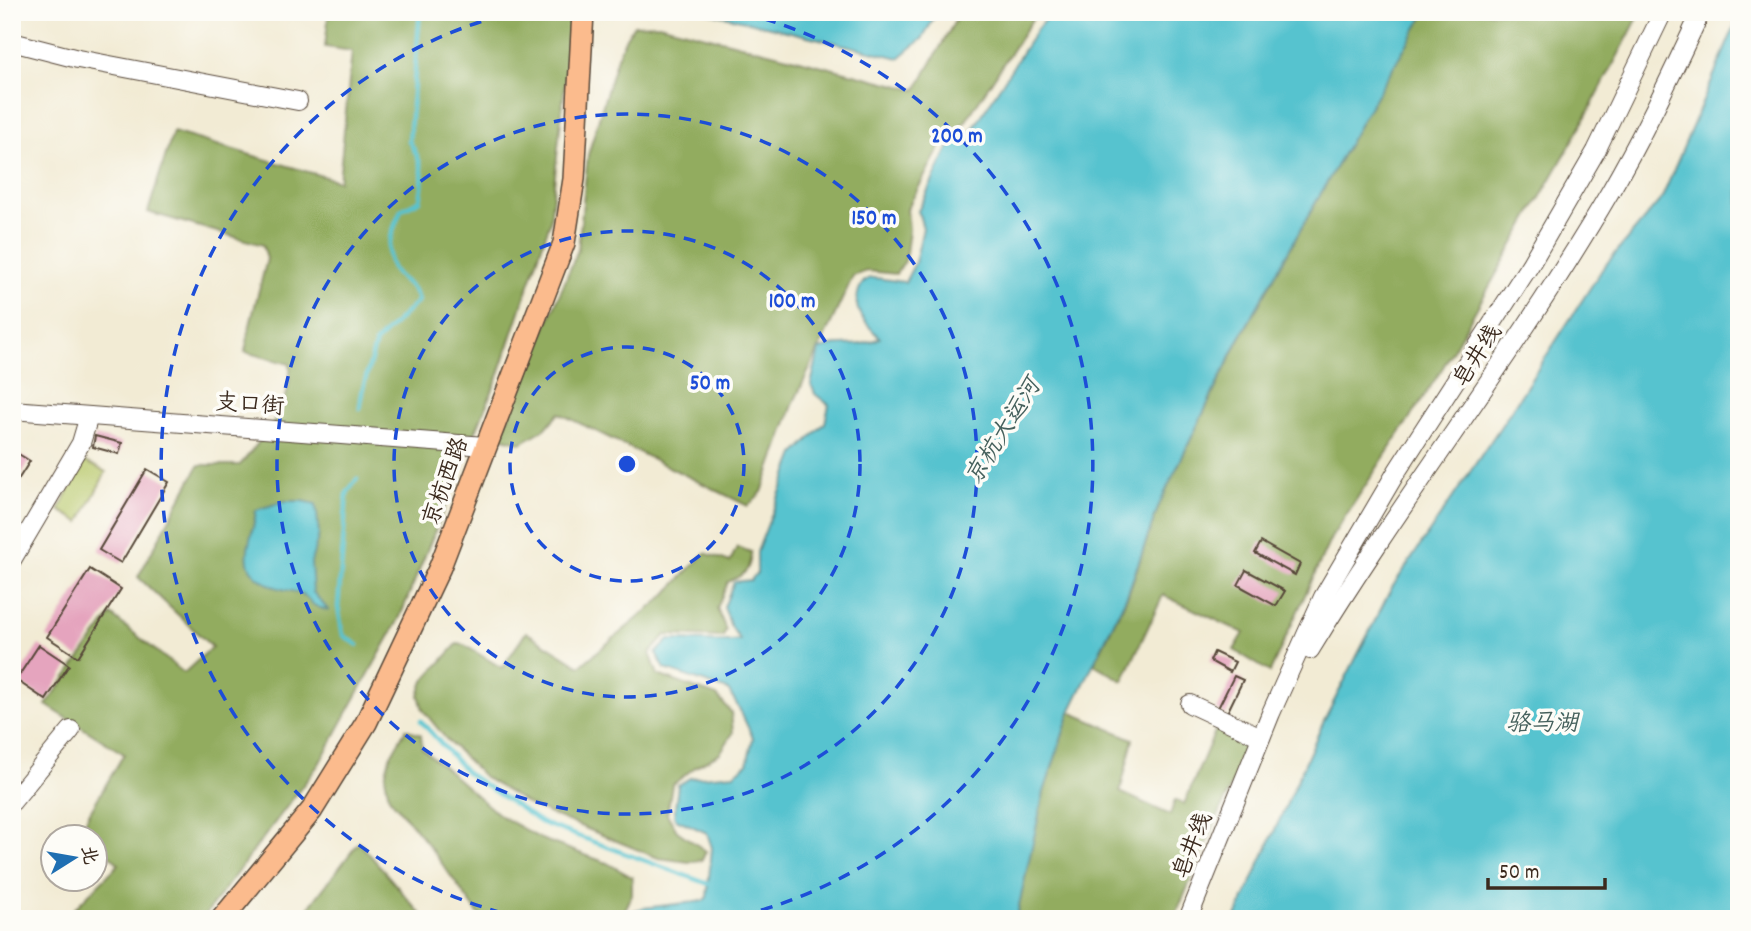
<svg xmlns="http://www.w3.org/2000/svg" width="1751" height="931" font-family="Dekko,'LXGW WenKai TC',sans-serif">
  <rect width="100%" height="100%" fill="#fdfcf7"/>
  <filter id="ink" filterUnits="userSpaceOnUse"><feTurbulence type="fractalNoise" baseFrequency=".0143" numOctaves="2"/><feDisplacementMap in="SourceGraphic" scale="14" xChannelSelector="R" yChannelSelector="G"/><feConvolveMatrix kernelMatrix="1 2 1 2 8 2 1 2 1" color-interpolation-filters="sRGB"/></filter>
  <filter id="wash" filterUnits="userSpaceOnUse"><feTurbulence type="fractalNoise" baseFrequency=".00686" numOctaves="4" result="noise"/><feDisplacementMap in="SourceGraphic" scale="28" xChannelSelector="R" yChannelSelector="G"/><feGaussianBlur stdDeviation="1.57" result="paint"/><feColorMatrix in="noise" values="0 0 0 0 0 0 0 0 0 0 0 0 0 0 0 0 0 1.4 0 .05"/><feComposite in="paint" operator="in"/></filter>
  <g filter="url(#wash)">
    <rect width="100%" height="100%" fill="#f2ebd4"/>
    <path fill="#b8c86b" stroke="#7a7944" stroke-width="2" d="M84 461 106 472 80 522 59 510Z"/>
    <g fill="#92ac5f" stroke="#666b3e" stroke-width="2">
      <path d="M329 12H571L567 63 550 222 498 377 399 619 319 764 202 919H64L119 864 95 842 94 836H88L82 831 88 815 124 754 46 705 111 615 184 673 212 647 138 577 199 465H240C265 434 293 407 290 364L245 352 250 325 267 259 263 245 148 212 173 132 339 181 352 51 325 47Z"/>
      <path d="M960 12H1037L965 122 944 140 907 209 909 230 905 261 896 274 867 271 853 276 794 402 762 492 748 506 559 413 546 428 521 443 500 437 578 250 588 155 617 57 626 37 634 25 659 24 916 90Z"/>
      <path d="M1426 12H1641L1576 135 1442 369 1331 538 1270 672 1234 650 1244 633 1163 595 1123 681 1094 664 1128 595 1159 505 1238 342 1367 111Z"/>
      <path d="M737 547 751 552C750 572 745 574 728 582L717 608 726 630 723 637 666 635 650 653 658 675 717 696 731 712 733 733 720 753 698 765 672 785 667 814 677 831 706 851 702 860 689 862 658 858 531 806 484 777 447 740 423 710 419 695 424 681 457 644 464 645 502 668 526 632 580 666 661 599 705 553 730 562Z"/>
      <path d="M1070 712 1133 739 1120 792 1170 815 1175 800 1184 804 1216 729 1249 744 1174 919H1016L1044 792Z"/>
      <path d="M406 729 421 735 422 748 499 815 541 839 607 863 632 877V895L621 919H482L427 843 389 797 385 776 390 757Z"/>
      <path d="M359 842 425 919H300Z"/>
    </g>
    <g fill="#57c3cf" stroke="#497676" stroke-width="2">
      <path d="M707 12H937L923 38 899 58Z"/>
      <path d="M1051 12H1426L1367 111 1238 341 1159 505 1127 595 1070 712 1044 792 1016 919H630L633 911 643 908 703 901 707 897 712 848 707 833 676 819 674 816 678 785 690 778 734 774 747 764 753 738 739 708 728 690 665 669 656 653 669 640C693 639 717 644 740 640L730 625 724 607 734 582 751 580 757 573V552L795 454 825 423 829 405 815 394 811 384 819 350C838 340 857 350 880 338 866 323 851 312 859 290 861 285 865 279 871 278 878 277 897 282 905 282L915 263 923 228 918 211 948 149 971 132 1037 29Z"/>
      <path d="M1739 16V919H1235L1323 723 1391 589 1501 426 1603 268 1662 198Z"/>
      <path d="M285 501H303L316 504 319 534 311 562 313 592 329 611C324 609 318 608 314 605 310 602 307 597 302 594 294 591 284 590 275 587 230 569 253 544 256 510Z"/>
    </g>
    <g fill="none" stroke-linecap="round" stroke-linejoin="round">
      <g stroke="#57c3cf" stroke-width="4.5">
        <path d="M360 408 362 392 376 342 418 301C414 284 408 286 397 275 380 257 393 229 401 210L420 200C425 174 423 164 409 141L420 12"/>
        <path d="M357 479 347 493 338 607 343 635 358 645"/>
        <path d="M421 721 467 773 542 823 714 886"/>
      </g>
    </g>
    <g id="blocks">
      <g fill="#e5a4be">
        <path d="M95 436 122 443 119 454 93 447Z"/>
        <path d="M12 450 30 461 12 489Z"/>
        <path d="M147 469 169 482 121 563 99 550Z"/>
        <path d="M1261 542 1300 564 1295 575 1255 553Z"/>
        <path d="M90 569 121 589 78 657 47 637Z"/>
        <path d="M1246 570 1285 591 1276 606 1238 585Z"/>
        <path d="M39 645 69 665 46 700 16 680Z"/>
        <path d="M1214 652 1235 662 1230 672 1210 661Z"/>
        <path d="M1234 676 1243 680 1226 715 1217 710Z"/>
      </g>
    </g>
  </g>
  <g filter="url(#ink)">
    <use href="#blocks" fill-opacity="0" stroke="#564739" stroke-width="2"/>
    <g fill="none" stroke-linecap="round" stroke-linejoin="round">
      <g stroke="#564739" stroke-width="20">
        <g id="minor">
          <path d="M12 42 78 59 298 101"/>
          <path d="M12 410 485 446"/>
          <path d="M12 560 81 443 89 416"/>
          <path d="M1310 650C1405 494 1518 350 1610 192 1644 134 1672 73 1701 12"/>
          <path d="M1190 704 1261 737"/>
          <path d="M12 802 71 730"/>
          <path d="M1188 919 1271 713 1323 597 1397 471 1530 265 1596 151 1663 12"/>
        </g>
      </g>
      <g stroke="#564739" stroke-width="24">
        <path id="major" d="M222 919 312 810 366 723 440 567 564 243 574 179 583 12"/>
      </g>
      <use href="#minor" stroke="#fff" stroke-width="18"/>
      <use href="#major" stroke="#fbbb8d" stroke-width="21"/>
    </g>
  </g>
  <g fill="none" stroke="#1d4ed8" stroke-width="3.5" stroke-dasharray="12 9">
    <circle cx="627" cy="464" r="117"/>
    <circle cx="627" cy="464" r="233"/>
    <circle cx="627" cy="464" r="350"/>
    <path d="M522 918A466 466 0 0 1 510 13M744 13A466 466 0 0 1 732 918"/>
  </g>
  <g text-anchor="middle" stroke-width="7" stroke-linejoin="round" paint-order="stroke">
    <g font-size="23" fill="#3b2a1e" stroke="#fdfcf7">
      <text transform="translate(1476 355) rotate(-57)" y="8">皂井线</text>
      <text transform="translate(250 403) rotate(4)" y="8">支口街</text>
      <text transform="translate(444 481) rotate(-70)" y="8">京杭西路</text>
      <text transform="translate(1191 845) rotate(-68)" y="8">皂井线</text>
    </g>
    <g font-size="24" font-style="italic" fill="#45605c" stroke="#fdfcf7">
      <text transform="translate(1002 431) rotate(-58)" y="8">京杭大运河</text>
      <text x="1542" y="730">骆马湖</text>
    </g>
  </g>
  <circle cx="627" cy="464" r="10" fill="#1d4ed8" stroke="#fdfcf7" stroke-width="3.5"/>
  <g font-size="21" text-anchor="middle" font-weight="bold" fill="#1d4ed8" stroke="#fdfcf7" stroke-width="7" stroke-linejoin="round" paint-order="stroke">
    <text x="957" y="142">200 m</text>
    <text x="874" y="224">150 m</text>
    <text x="792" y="307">100 m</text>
    <text x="710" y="389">50 m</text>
  </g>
  <rect width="1751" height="931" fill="none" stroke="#fdfcf7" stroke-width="42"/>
  <g transform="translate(74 858) rotate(79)"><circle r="33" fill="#fdfcf7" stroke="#afa8a0" stroke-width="2"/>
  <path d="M0-5L12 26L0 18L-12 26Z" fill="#1f6fb2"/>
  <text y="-10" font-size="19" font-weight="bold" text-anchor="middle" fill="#3b2a1e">北</text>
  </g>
  <path d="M1488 878v10h117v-10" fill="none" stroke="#3b2a1e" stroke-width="3.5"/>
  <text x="1499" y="878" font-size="21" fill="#3b2a1e" stroke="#fdfcf7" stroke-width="5" paint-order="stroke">50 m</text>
</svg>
